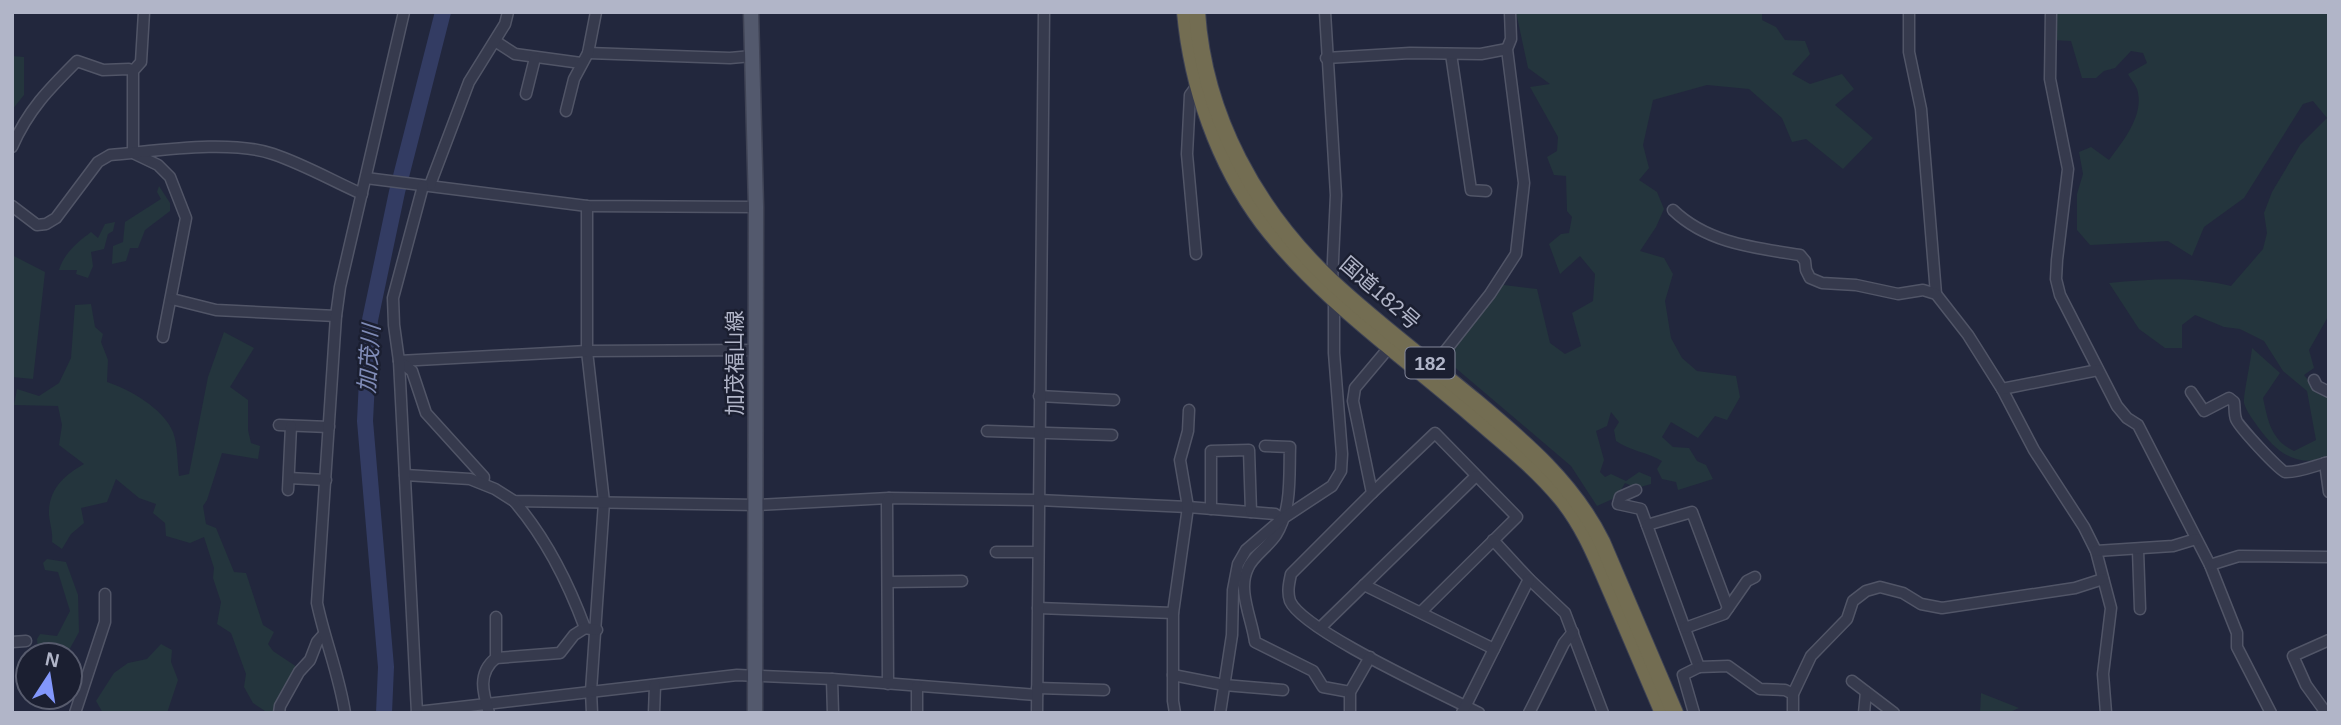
<svg xmlns="http://www.w3.org/2000/svg" width="2341" height="725" font-family="Arial,'Noto Sans JP',sans-serif">
  <rect width="100%" height="100%" fill="#22273d"/>
  <g fill="#24353d">
    <path d="M1516 12H1762V20L1776 27 1785 40 1805 41 1810 54 1792 74 1810 84 1842 74 1854 89 1835 105 1873 138 1843 169 1806 139 1792 142 1782 118 1749 89 1707 85 1653 100 1643 145 1649 168 1639 180 1657 192 1664 209 1656 227 1640 251 1664 258 1673 274 1665 301 1671 338 1682 358 1697 371 1736 376 1740 397 1727 420 1715 416 1698 438 1671 422 1662 437 1673 447 1689 448 1697 461 1706 465 1713 479 1678 490 1676 482 1662 479 1657 469 1662 461C1647 452 1630 451 1616 441L1614 430 1619 422 1611 412 1607 426 1596 431 1604 460 1600 472 1605 477 1611 474 1626 481 1639 472 1651 477V484L1637 488 1625 483 1617 497 1597 506 1571 466 1445 359 1496 284 1537 289 1550 343 1565 354 1581 346 1572 313 1593 301 1595 274 1580 256 1560 274 1549 244 1561 234 1569 233 1572 217 1567 211 1566 176 1554 175 1547 157 1557 151 1558 137 1530 87 1550 84 1528 68Z"/>
    <path d="M2057 12H2329V315L2309 350 2314 368 2304 375C2311 385 2323 389 2329 398V458C2295 467 2277 453 2258 427 2254 421 2246 411 2244 403 2243 397 2251 360 2252 348L2280 373 2263 398C2268 421 2271 440 2294 451L2316 440 2307 391 2283 371 2264 341 2240 329 2224 327 2195 315 2182 325V348H2165L2139 329 2109 283C2151 279 2190 276 2231 286L2263 249 2267 233 2264 213 2272 192 2300 145 2327 118 2313 101 2303 104 2244 198 2204 227 2192 256 2168 241 2090 245 2077 230V194L2083 174 2079 152 2091 147 2109 160C2124 140 2145 114 2137 89 2135 84 2130 78 2128 74L2147 63 2143 53 2131 51 2115 68 2104 71 2096 78H2082L2071 41 2053 40Z"/>
    <path d="M12 56 24 57V95L12 110Z"/>
    <path d="M159 186 170 203V211L145 230 138 248H130L126 261 112 264 113 246 123 242 125 222 161 199 157 192Z"/>
    <path d="M115 222 113 231 108 234 104 249 91 252 93 266 88 278 76 274 77 270H59C64 253 78 242 91 232L98 238 105 224Z"/>
    <path d="M12 255 45 272 33 379 12 377Z"/>
    <path d="M91 304 95 327 103 334 101 342 108 360 107 382C129 389 164 409 173 432 178 446 177 461 179 476L189 474 208 377 224 332 254 348 230 387 248 400V430L251 443 260 446 258 459 222 453 207 500 203 506 206 524 216 528 234 572 246 573 263 625 274 632 268 644 273 651 297 667 288 681 275 713H268L253 703 244 687 246 674 231 633 217 624 221 602 213 578 214 568 204 537 190 543 166 536 165 523 153 513 156 504 139 498 116 479 107 502 81 508 84 523 71 534 62 549 52 542C53 532 50 525 49 515 48 489 65 475 84 464L59 445 62 425 58 406 14 405 17 389 39 396 59 383 71 358 75 305Z"/>
    <path d="M47 559 66 562 78 595 79 632 68 652 63 655H38L37 639 40 634 57 636 70 611 58 572 45 570 43 563Z"/>
    <path d="M161 644 172 650 171 662 178 680 167 713H103L96 701 114 673 128 663 147 659Z"/>
    <path d="M1981 693 2019 708 2008 713H1980Z"/>
  </g>
  <g fill="none" stroke-linecap="round" stroke-linejoin="round">
    <path stroke="#333c63" stroke-width="16" d="M384 713 386 667 365 421 370 320 397 192 443 12"/>
    <g stroke="#515567" stroke-width="13">
      <g id="minor">
        <path d="M1909 12V52L1921 109 1936 294"/>
        <path d="M2051 12 2050 79 2068 169 2057 260 2056 279 2060 295 2117 406 2127 418 2138 425 2210 565 2237 633V647L2271 713"/>
        <path d="M495 41 515 54 581 63"/>
        <path d="M588 53 730 58 752 56"/>
        <path d="M1451 54 1471 190 1486 191"/>
        <path d="M1326 58 1410 53 1481 54 1507 49"/>
        <path d="M526 94 535 58"/>
        <path d="M566 111 574 79 588 53 596 12"/>
        <path d="M12 147C28 110 49 89 77 61L103 70 129 69 133 71"/>
        <path d="M133 153V71L141 62 144 12"/>
        <path d="M135 154 158 165 170 177 186 218 163 337"/>
        <path d="M366 178 587 206 756 207"/>
        <path d="M430 185 469 82 505 24 508 12"/>
        <path d="M12 206 37 225 46 224 56 218 98 162 110 155C157 151 229 139 273 154 303 164 333 181 362 194"/>
        <path d="M587 206V351L604 502 591 691 592 713"/>
        <path d="M1673 210C1707 243 1755 248 1800 255L1805 261 1806 270 1810 278 1822 283 1856 285 1898 294 1923 290 1936 294 1968 335 2002 389 2034 450 2084 527 2096 551 2111 608 2103 674 2106 713"/>
        <path d="M1196 254 1187 154 1190 95 1198 84"/>
        <path d="M172 299 216 310 336 316"/>
        <path d="M1392 344 1355 388 1353 401 1372 493 1291 574C1289 583 1287 592 1290 601 1303 631 1445 695 1479 713"/>
        <path d="M399 361 587 351 756 350"/>
        <path d="M399 361 412 371 426 413 484 477 483 483"/>
        <path d="M1428 369 1446 350 1490 294 1516 254 1524 183 1507 49 1511 39 1510 12"/>
        <path d="M2314 380 2317 386 2329 392"/>
        <path d="M2002 389 2098 370"/>
        <path d="M2191 392 2204 411 2229 398 2234 402C2235 407 2234 414 2236 419 2237 425 2280 471 2285 472 2298 473 2316 465 2329 462"/>
        <path d="M1039 396 1114 400"/>
        <path d="M279 425 329 427"/>
        <path d="M987 431 1112 435"/>
        <path d="M1265 446 1290 447C1289 477 1292 509 1276 535 1268 547 1253 556 1248 568 1237 590 1252 619 1255 642L1313 671 1323 687 1350 692"/>
        <path d="M2325 463 2329 492"/>
        <path d="M405 475 470 479 495 489 514 501 757 505 889 498 1038 500 1188 507 1275 514 1282 519"/>
        <path d="M289 478 326 480"/>
        <path d="M288 490 291 426"/>
        <path d="M1636 490 1620 497 1618 504 1641 509 1699 667 1683 675 1694 713"/>
        <path d="M1372 493 1435 433 1517 517 1422 611"/>
        <path d="M514 501C546 538 568 582 585 628L597 630"/>
        <path d="M1211 509V451L1249 450 1251 512"/>
        <path d="M1647 525 1692 512 1728 608"/>
        <path d="M1493 540 1529 579 1565 613 1603 713"/>
        <path d="M2138 550 2140 609"/>
        <path d="M2096 551 2173 546 2196 539"/>
        <path d="M996 552H1038"/>
        <path d="M2210 565 2239 556 2329 557"/>
        <path d="M888 582 962 581"/>
        <path d="M1364 585 1494 649"/>
        <path d="M1038 608 1173 613"/>
        <path d="M1321 627 1476 476"/>
        <path d="M1685 628 1724 614 1747 581 1755 577"/>
        <path d="M2329 640 2293 656 2306 685 2324 710 2329 712"/>
        <path d="M12 642 26 641"/>
        <path d="M496 658 560 653 574 635 585 628"/>
        <path d="M1699 667 1728 666 1760 689 1785 690 1793 694"/>
        <path d="M1173 675 1224 685 1283 690"/>
        <path d="M832 679 833 713"/>
        <path d="M1852 681 1894 713"/>
        <path d="M888 684 887 503 889 498"/>
        <path d="M1037 688 1104 690"/>
        <path d="M417 712 737 675 832 679 1037 695"/>
        <path d="M75 713 105 622V594"/>
        <path d="M279 713 280 706 299 672 310 660 317 642 324 634"/>
        <path d="M345 713C339 674 325 641 317 603L336 316 340 287 404 12"/>
        <path d="M417 713 399 361 394 325 393 298 423 186"/>
        <path d="M489 713C483 693 477 673 496 658V617"/>
        <path d="M654 713 655 685"/>
        <path d="M917 713V686"/>
        <path d="M1037 713 1044 12"/>
        <path d="M1175 713 1173 701V613L1188 507 1180 460 1188 431 1189 410"/>
        <path d="M1220 713 1232 635 1233 590 1238 564 1246 550 1282 519 1332 486 1341 471 1342 454 1334 353V298L1332 282 1336 195 1325 12"/>
        <path d="M1350 713V692L1370 657"/>
        <path d="M1462 713 1529 579"/>
        <path d="M1529 713 1564 643 1573 632"/>
        <path d="M1793 713V694L1811 656 1847 619 1853 601 1866 591 1880 587 1903 593 1921 604 1942 608 2075 588 2103 579"/>
        <path d="M1864 713 1866 692"/>
      </g>
    </g>
    <g stroke="#3f4355" stroke-width="17">
      <path id="major" d="M751 12 756 207 755 713"/>
    </g>
    <g stroke="#3e4254" stroke-width="18">
      <g id="highway">
        <path d="M1185 12C1192 87 1218 163 1263 223 1318 295 1396 350 1465 409 1498 438 1533 464 1561 498 1585 527 1598 562 1613 596 1630 635 1646 674 1663 713"/>
        <path d="M1197 12C1204 116 1256 211 1332 282 1377 324 1427 361 1475 401 1524 442 1573 483 1602 542L1675 713"/>
      </g>
    </g>
    <use href="#minor" stroke="#363a4d" stroke-width="10"/>
    <use href="#major" stroke="#53596d" stroke-width="14"/>
    <use href="#highway" stroke="#736d52" stroke-width="16"/>
  </g>
  <g text-anchor="middle" stroke-width="5" stroke-linejoin="round" paint-order="stroke">
    <rect fill="#1b1f31" stroke="#84889b" stroke-width="2" x="1405.5" y="347.5" width="49" height="31" rx="5"/>
    <g font-size="19" font-weight="bold" fill="#b1b5c8">
      <text x="1430" y="370">182</text>
    </g>
    <g font-size="21" fill="#b1b5c8" stroke="#1b1f31">
      <text transform="translate(1380 293) rotate(41)" y="7">国道182号</text>
      <text transform="translate(735 363) rotate(-90)" y="7">加茂福山線</text>
    </g>
    <g font-size="23" font-style="italic" fill="#7f8bb6" stroke="#1b1f31">
      <text transform="translate(369 359) rotate(-86)" y="8">加茂川</text>
    </g>
  </g>
  <rect width="2341" height="725" fill="none" stroke="#b1b5c8" stroke-width="28"/>
  <g transform="translate(49 676) rotate(12)"><circle r="33" fill="#1b1f31" stroke="#575b6d" stroke-width="2"/>
  <path d="M0-5L12 26L0 18L-12 26Z" fill="#8297fc"/>
  <text y="-10" font-size="19" font-weight="bold" text-anchor="middle" fill="#b1b5c8">N</text>
  </g>
</svg>
